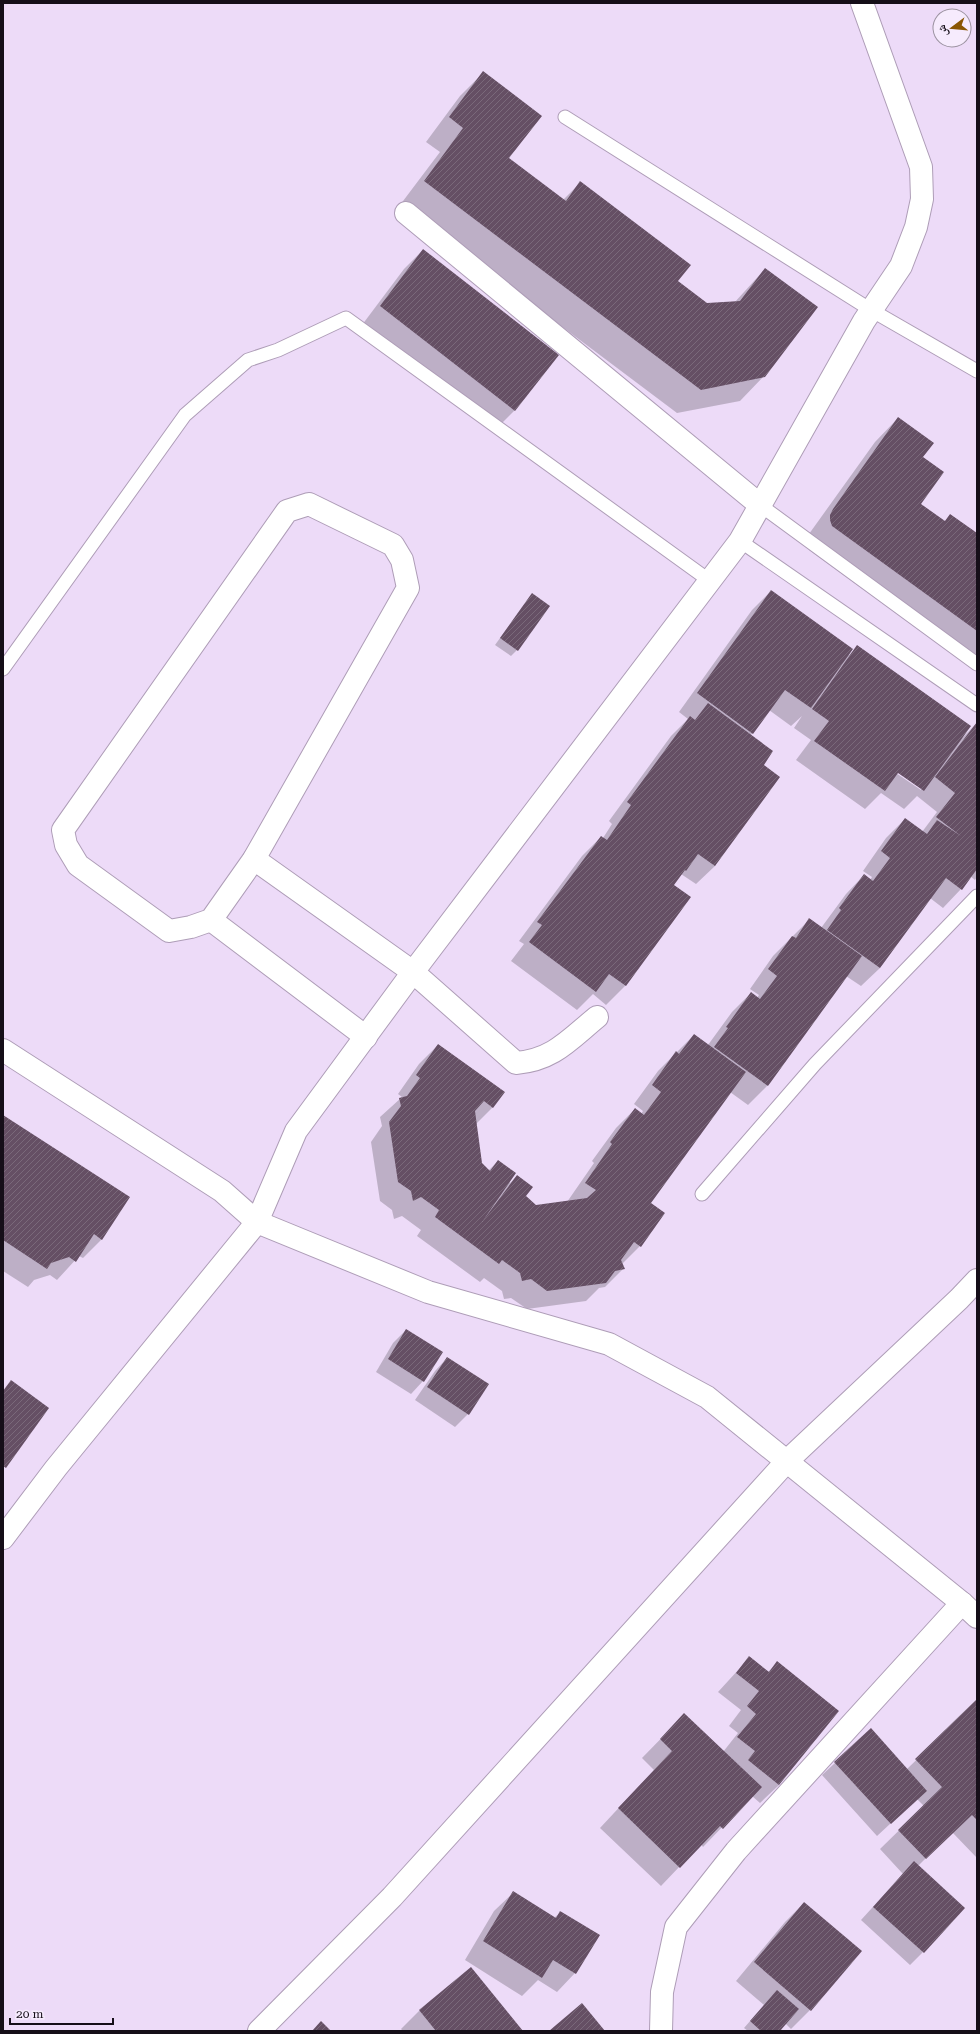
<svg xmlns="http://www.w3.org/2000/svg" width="980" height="2034" font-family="'Roboto Serif','Noto Naskh Arabic',serif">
  <defs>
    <pattern id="building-hatch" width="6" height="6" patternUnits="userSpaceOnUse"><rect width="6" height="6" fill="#654f64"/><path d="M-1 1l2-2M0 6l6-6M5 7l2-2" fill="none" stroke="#7a697a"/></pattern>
  </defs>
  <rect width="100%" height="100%" fill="#eddbf8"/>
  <g fill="#0003" fill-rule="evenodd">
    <path d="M483 73 508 159 563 200 580 183 677 282 707 304 734 303 765 269 764 376 740 401 677 413 400 205 440 152 426 142 460 96Z"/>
    <path d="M423 250 558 355 514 411 496 429 362 325 404 269Z"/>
    <path d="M898 418 922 457 920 504 944 522 951 515 977 534V672L809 550 806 540 809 534 875 442Z"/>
    <path d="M771 591 849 655 858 646 962 738 977 723V877L975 880 970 876 961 889 943 908 930 898 880 968 861 986 846 976 767 1086 748 1105 730 1092 650 1203 640 1246 622 1264 624 1268 605 1287 599 1288 586 1301 527 1309 511 1298 504 1299 502 1291 484 1278 480 1282 417 1236 421 1230 402 1216 394 1219 392 1210 380 1201 371 1142 382 1126 380 1117 401 1098 402 1097 398 1094 419 1064 438 1045 493 1107 476 1124 481 1163 488 1171 498 1161 510 1183 517 1176 525 1196 536 1206 567 1202 594 1163 592 1161 616 1128 635 1109 641 1114 643 1111 634 1104 658 1071 694 1035 708 1045 732 1012 751 993 757 998 759 995 750 989 773 956 810 919 821 928 846 894 864 875 870 880 872 877 863 871 886 838 905 819 922 832 937 812 917 796 904 809 881 793 865 809 796 760 811 740 794 728 802 716 791 726 769 710 751 735 762 765 715 866 696 884 681 874 673 885 690 897 625 986 606 1005 593 994 577 1010 511 961 524 944 519 941 582 856 601 837 603 838 612 824 609 821 671 736 688 719 679 712 752 610ZM894 769 921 788V790L893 771Z"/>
    <path d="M532 594 517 650 511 656 495 645Z"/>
    <path d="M3 1116 102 1239 83 1258 79 1256 57 1280 50 1275 34 1280 28 1287 3 1271Z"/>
    <path d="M406 1330 423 1381 411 1394 376 1372 393 1343Z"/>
    <path d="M447 1358 468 1414 455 1427 415 1400 435 1371Z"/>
    <path d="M750 1657 768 1672 777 1663 779 1785 760 1803 752 1796 703 1847 701 1844 661 1886 600 1828 654 1770 642 1758 684 1715 723 1752 738 1733 729 1726 741 1710 718 1692Z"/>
    <path d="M977 1701V1858L952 1832 918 1866 923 1952 910 1965 861 1920 903 1874 880 1849 924 1806 917 1799 877 1836 822 1775 835 1763 906 1770Z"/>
    <path d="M513 1893 554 1918 561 1912 575 1973 557 1992 538 1980 522 1996 465 1960 494 1911Z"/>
    <path d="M804 1903 810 2010 791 2029 785 2023 778 2031H748L744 2028 764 2005 736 1981 785 1922Z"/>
    <path d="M420 2010 521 2031H403L401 2029Z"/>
  </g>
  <g fill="url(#building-hatch)">
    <path d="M483 71 542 116 509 158 566 201 580 181 691 265 678 281 707 303 740 301 765 268 818 307 765 377 701 390 424 181 463 128 449 117Z"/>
    <path d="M423 249 559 355 515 411 380 306Z"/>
    <path d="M898 417 934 443 923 457 944 472 921 504 945 521 950 514 977 533V631L832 526 830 520V515L833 509Z"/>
    <path d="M771 590 853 649 811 708 785 690 753 734 697 693Z"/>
    <path d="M532 593 550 606 518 651 500 638Z"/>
    <path d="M857 645 971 726 924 791 898 773 885 791 814 741 829 721 812 709Z"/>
    <path d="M708 703 773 751 764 765 780 777 715 866 698 854 686 871 685 870 674 885 691 897 626 986 609 974 596 992 529 942 542 925 537 922 601 836 607 840 631 805 627 802 690 716 695 720Z"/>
    <path d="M977 722V869L962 890 946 878 880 968 827 930 841 910 839 908 864 874 873 881 890 858 881 851 905 818 927 834 937 820 961 836 936 817 955 793 935 777Z"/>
    <path d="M809 918 862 956 768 1086 714 1047 728 1028 726 1027 751 992 760 999 777 976 768 969 792 936 796 938Z"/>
    <path d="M694 1034 746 1072 651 1203 665 1213 641 1247 634 1242 621 1260 625 1269 615 1271 606 1283 547 1291 531 1279 522 1281 520 1273 502 1260 499 1264 435 1217 439 1210 421 1197 413 1201 411 1191 398 1182 389 1122 401 1106 399 1098 407 1096 420 1078 416 1075 438 1044 505 1092 493 1108 484 1101 475 1111 482 1163 490 1171 498 1160 516 1173 482 1222 517 1175 533 1187 526 1196 536 1205 587 1198 596 1190 585 1183 612 1144 610 1142 635 1108 644 1115 661 1092 652 1085 676 1051 679 1054Z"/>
    <path d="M3 1115 130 1197 102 1240 94 1234 76 1262 69 1257 51 1263 47 1269 3 1240Z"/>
    <path d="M406 1329 443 1352 424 1382 388 1359Z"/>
    <path d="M447 1357 489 1384 469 1415 427 1387Z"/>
    <path d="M11 1380 49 1408 6 1468 3 1466V1391Z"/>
    <path d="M749 1656 769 1672 777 1661 839 1711 779 1785 748 1760 755 1751 737 1737 756 1714 747 1706 759 1691 736 1673Z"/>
    <path d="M977 1699V1820L972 1815 926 1859 898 1830 942 1787 915 1759Z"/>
    <path d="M684 1713 762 1787 723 1829 720 1826 680 1868 618 1808 672 1751 660 1739Z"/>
    <path d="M871 1728 927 1791 891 1824 834 1762Z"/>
    <path d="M914 1861 965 1908 924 1953 873 1907Z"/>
    <path d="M513 1891 556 1918 560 1911 600 1935 576 1974 553 1960 542 1978 483 1941Z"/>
    <path d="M804 1902 862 1951 811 2011 754 1962Z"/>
    <path d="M471 1967 523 2031H436L419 2010Z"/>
    <path d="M777 1990 799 2009 780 2031H761L750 2021Z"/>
    <path d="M582 2003 605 2031H549Z"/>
    <path d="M321 2021 331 2031H312Z"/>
  </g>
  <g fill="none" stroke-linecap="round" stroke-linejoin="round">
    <g stroke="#ae9db7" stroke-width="15">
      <g id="service">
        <path d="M565 117 871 310 977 371"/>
        <path d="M760 505 977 664"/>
        <path d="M740 541 977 705"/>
        <path d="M3 669 185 415 248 360 278 350 346 318 710 581"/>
        <path d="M702 1194 815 1064 977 896"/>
      </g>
    </g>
    <g stroke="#ae9db7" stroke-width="24">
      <g id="minor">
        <path d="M406 213 760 505"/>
        <path d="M309 504 393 545 402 560 408 588 254 859 211 920 191 927 169 931 78 865 66 845 63 830 287 511Z"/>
        <path d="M254 859 413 972 516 1063C553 1060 569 1040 597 1017"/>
        <path d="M211 920 366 1037"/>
        <path d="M3 1050 222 1191 257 1222 428 1292 609 1344 707 1397 962 1603 977 1617"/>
        <path d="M3 1538 56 1468 257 1222 296 1131 413 972 740 541 864 321 901 266 916 227 922 199 921 167 862 3"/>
        <path d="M259 2031 392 1897 787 1461 959 1299 977 1280"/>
        <path d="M661 2031 662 1992 676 1927 736 1851 962 1603"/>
      </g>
    </g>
    <use href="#service" stroke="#fff" stroke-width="13"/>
    <use href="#minor" stroke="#fff" stroke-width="22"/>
  </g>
  <rect width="980" height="2034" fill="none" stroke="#150e18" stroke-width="8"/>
  <g transform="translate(952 28) rotate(254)"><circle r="19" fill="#f6ebfd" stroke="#9c93a1"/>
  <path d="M0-3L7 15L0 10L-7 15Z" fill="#8a5603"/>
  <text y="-6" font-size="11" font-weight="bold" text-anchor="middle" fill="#150e18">ش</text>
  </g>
  <path d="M10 2018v6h103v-6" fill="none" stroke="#150e18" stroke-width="2"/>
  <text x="16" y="2018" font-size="12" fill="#150e18" stroke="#f6ebfd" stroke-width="3" paint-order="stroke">20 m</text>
</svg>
